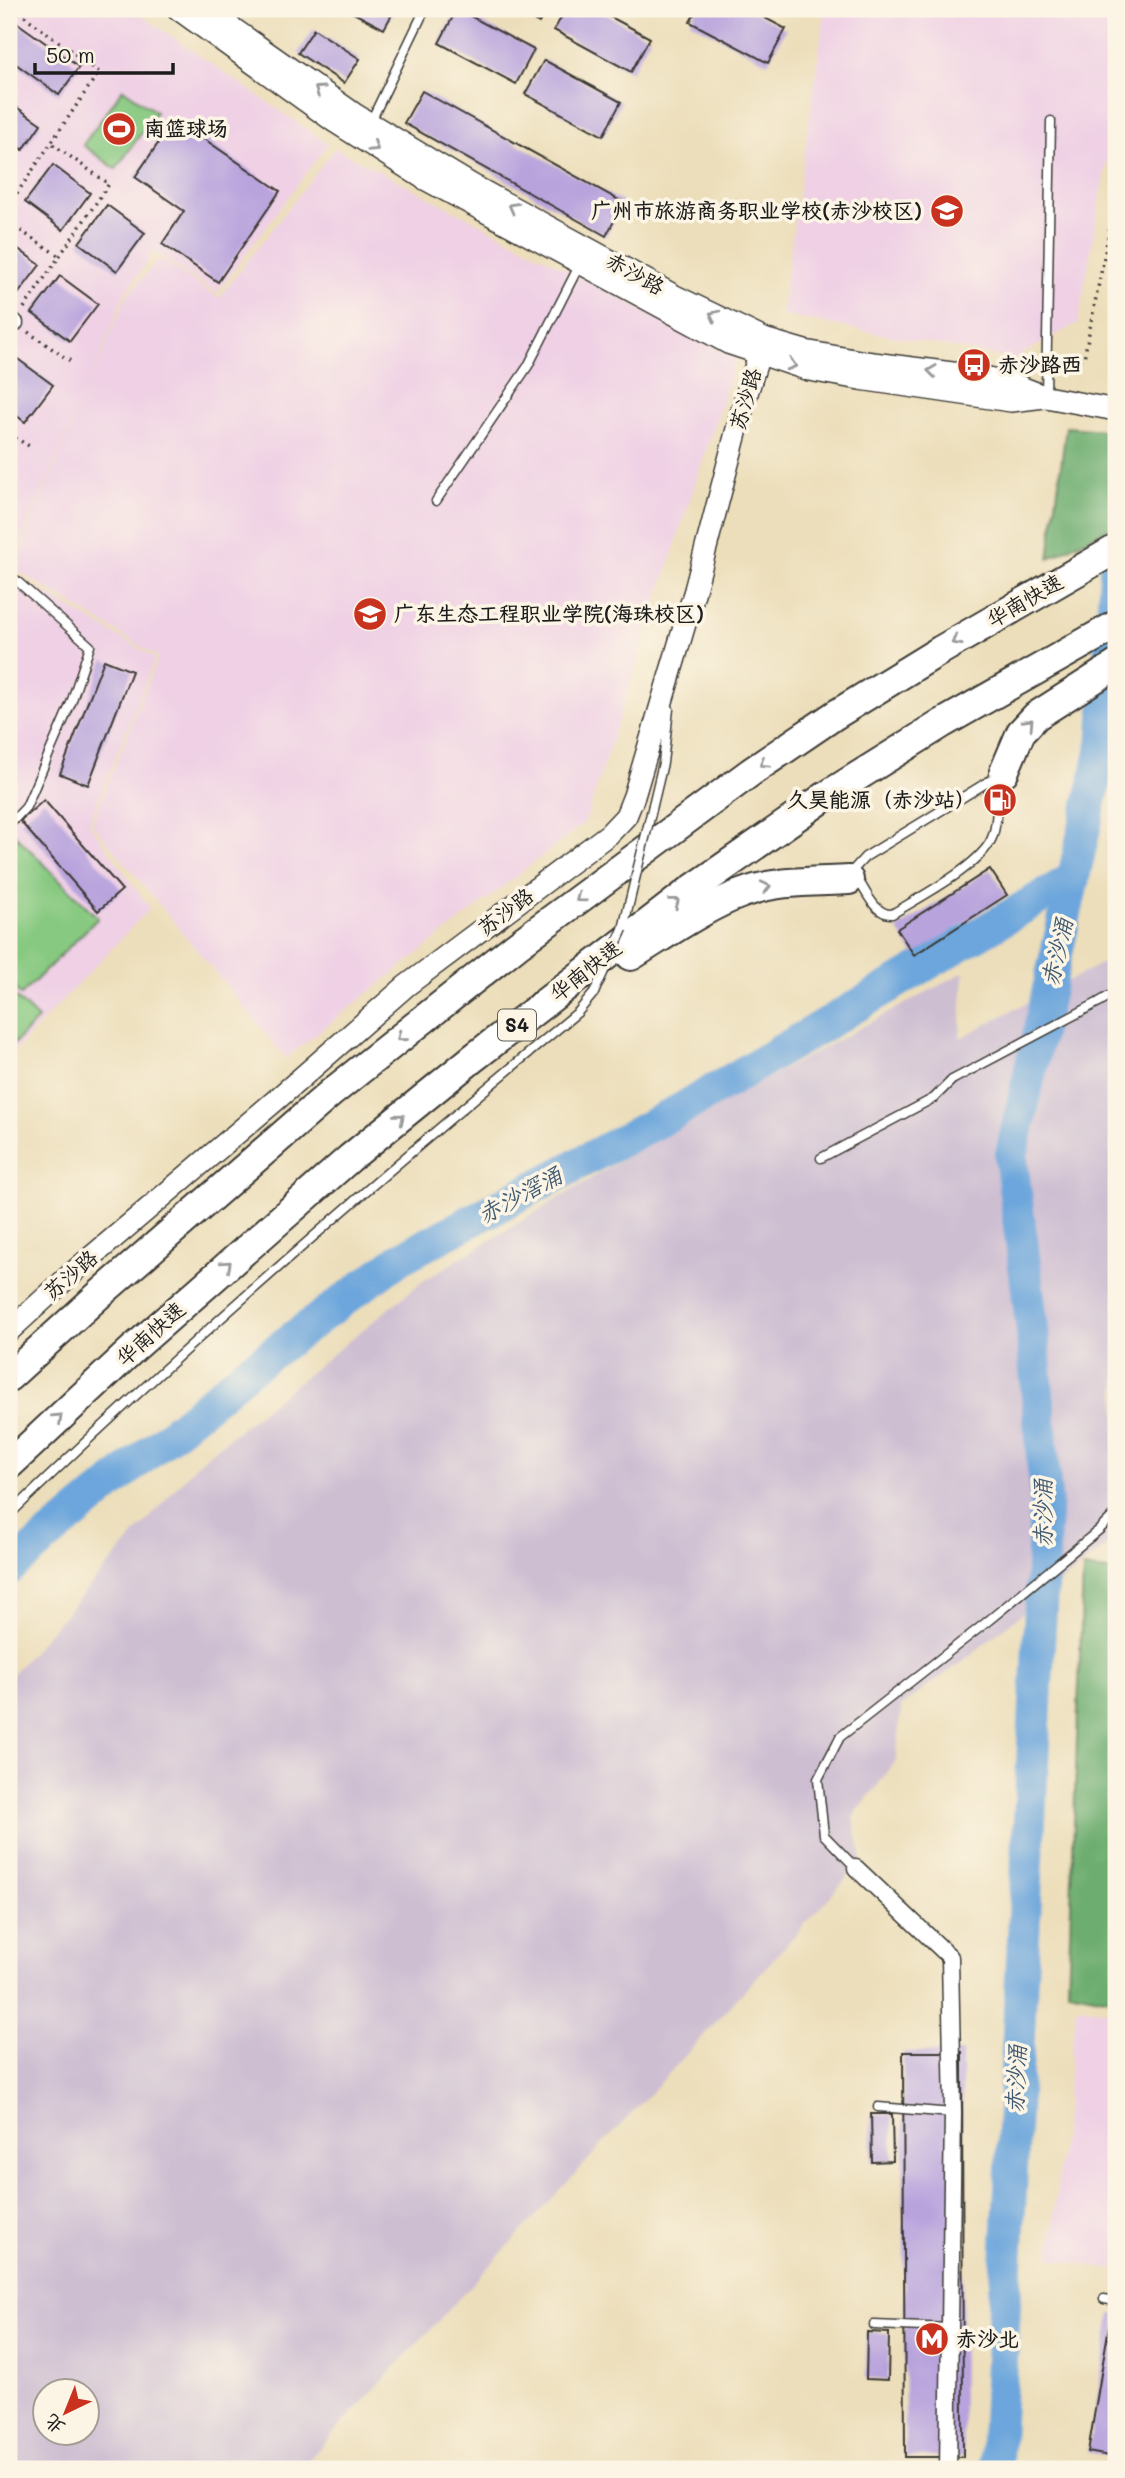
<svg xmlns="http://www.w3.org/2000/svg" width="1125" height="2478" font-family="Mali,'LXGW WenKai TC',sans-serif">
  <rect width="100%" height="100%" fill="#fcf5e5"/>
  <filter id="ink" filterUnits="userSpaceOnUse"><feTurbulence type="fractalNoise" baseFrequency=".0143" numOctaves="2"/><feDisplacementMap in="SourceGraphic" scale="14" xChannelSelector="R" yChannelSelector="G"/><feConvolveMatrix kernelMatrix="1 2 1 2 8 2 1 2 1" color-interpolation-filters="sRGB"/></filter>
  <filter id="wash" filterUnits="userSpaceOnUse"><feTurbulence type="fractalNoise" baseFrequency=".00686" numOctaves="4" result="noise"/><feDisplacementMap in="SourceGraphic" scale="28" xChannelSelector="R" yChannelSelector="G"/><feGaussianBlur stdDeviation="1.57" result="paint"/><feColorMatrix in="noise" values="0 0 0 0 0 0 0 0 0 0 0 0 0 0 0 0 0 1.4 0 .05"/><feComposite in="paint" operator="in"/></filter>
  <g filter="url(#wash)">
    <rect width="100%" height="100%" fill="#ecdeba"/>
    <g fill="#efd0e5">
      <path d="M9 9H132L328 144 217 293 154 252 123 297 90 382 25 532 13 574 155 658 89 823 150 908 9 1057Z"/>
      <path d="M823 9H1116V107L1078 323 1013 359 781 315 824 19Z"/>
      <path d="M335 148 736 358 585 822 286 1058 92 823 158 657 18 571 27 532 126 297 159 258 219 298Z"/>
      <path d="M1076 2007 1116 2012V2270L1050 2258Z"/>
    </g>
    <path fill="#cdbed2" fill-rule="evenodd" d="M1116 956V1538L963 1661 901 1706 896 1761 853 1817 862 1860 856 1868 674 2068 300 2469H9V1678L198 1463 423 1281 666 1133 964 972 960 1038ZM46 2390H88V2432H46Z"/>
    <g fill="#87c981" stroke="#52724e" stroke-width="2">
      <path d="M123 89 156 112 116 169 83 145Z"/>
      <path d="M13 833 98 918 21 995 9 983V837Z"/>
      <path d="M9 991 38 1019 9 1049Z"/>
    </g>
    <g fill="#6dad6f" stroke="#446446" stroke-width="2">
      <path d="M1066 427 1116 431V525L1049 558Z"/>
      <path d="M1083 1568 1116 1572V2000L1068 1991Z"/>
    </g>
    <g fill="none" stroke-linecap="round" stroke-linejoin="round">
      <g stroke="#6ca6dc" stroke-width="33">
        <path d="M9 1569 246 1372 401 1258 685 1107 1072 879"/>
        <path d="M996 2469 1046 1501 1032 1326 1011 1157 1104 741 1116 567"/>
      </g>
    </g>
    <g id="blocks">
      <g fill="#b8a3dd">
        <path d="M346 9H395L384 29Z"/>
        <path d="M457 9 534 50 516 84 439 43Z"/>
        <path d="M513 9H547L539 23Z"/>
        <path d="M566 9H596L650 38 631 72 554 30Z"/>
        <path d="M697 9H748L786 29 768 63 690 22Z"/>
        <path d="M9 17 79 67 59 95 9 59Z"/>
        <path d="M314 29 360 59 344 83 298 53Z"/>
        <path d="M544 60 621 102 603 136 525 94Z"/>
        <path d="M422 91 624 203 606 236 404 123Z"/>
        <path d="M9 102 41 124 23 150 9 140Z"/>
        <path d="M175 119 280 191 218 282 162 244 184 211 135 177Z"/>
        <path d="M53 165 90 193 63 230 25 202Z"/>
        <path d="M107 205 145 233 117 271 79 243Z"/>
        <path d="M9 242 40 265 12 302 9 300Z"/>
        <path d="M60 276 98 304 70 341 32 313Z"/>
        <path d="M15 357 53 385 25 422 9 410V365Z"/>
        <path d="M104 660 132 671 88 785 60 774Z"/>
        <path d="M44 800 122 890 98 911 20 821Z"/>
        <path d="M990 869 1007 895 914 955 897 929Z"/>
        <path d="M903 2052H962L963 2457H905Z"/>
        <path d="M871 2114H892L893 2161 872 2162Z"/>
        <path d="M1111 2314H1116V2469H1112L1114 2457 1088 2452Z"/>
        <path d="M867 2332 889 2333 888 2380 866 2379Z"/>
      </g>
    </g>
  </g>
  <g filter="url(#ink)">
    <use href="#blocks" fill-opacity="0" stroke="#3b3934" stroke-width="2"/>
    <g fill="none" stroke-linecap="round" stroke-linejoin="round">
      <g stroke="#3b3934" stroke-width="11">
        <g id="lane">
          <path d="M371 121 425 9"/>
          <path d="M1046 394 1051 121"/>
          <path d="M436 501 528 366 580 264"/>
          <path d="M9 574 90 646 71 703 26 807 9 825"/>
          <path d="M1004 772C994 796 1000 813 993 835 985 864 918 898 892 914 876 915 868 895 860 883L849 880 854 869 865 857Z"/>
          <path d="M653 805 663 763 669 709"/>
          <path d="M623 929 630 900"/>
          <path d="M1099 1002 1116 992"/>
          <path d="M821 1158 934 1098 952 1080"/>
          <path d="M9 1515C191 1339 383 1174 578 1012L594 993"/>
          <path d="M856 1868 824 1835 818 1779 840 1737 983 1625 1099 1530 1116 1513"/>
          <path d="M878 2107 953 2113"/>
          <path d="M1104 2299 1116 2301"/>
          <path d="M874 2325 950 2328"/>
        </g>
      </g>
      <g stroke="#3b3934" stroke-width="19">
        <g id="street">
          <path d="M9 319 15 323"/>
          <path d="M856 1868 950 1957 953 2113 948 2469"/>
        </g>
      </g>
      <g stroke="#3b3934" stroke-width="24">
        <g id="secondary">
          <path d="M178 9 335 122 423 178 728 343 809 370 860 379 1011 401 1044 397"/>
          <path d="M205 9 356 115 472 185 675 296 764 339 805 351 865 362 984 377 1013 384 1046 397 1116 410"/>
          <path d="M9 1331 69 1276 276 1100 406 986 609 834 626 816 634 796 695 590 743 406 764 339"/>
        </g>
      </g>
      <g stroke="#3b3934" stroke-width="32">
        <g id="highway">
          <path d="M1004 772 1021 732 1036 716 1116 665"/>
          <path d="M631 956C665 935 706 906 743 893 777 880 814 882 849 880"/>
          <path d="M9 1377 100 1294 331 1093 517 945 751 772 835 715 941 650 1116 549"/>
          <path d="M9 1465 133 1349 350 1158 472 1059 691 890 826 796 943 723 1116 625"/>
        </g>
      </g>
      <g stroke="#3b3934" stroke-width="3.5" stroke-dasharray="2 5" stroke-linecap="butt">
        <path d="M9 205 99 72 15 9"/>
        <path d="M9 223 59 256"/>
        <path d="M24 308 109 184 51 143"/>
        <path d="M28 332 73 363"/>
        <path d="M1059 361 1084 358 1116 197"/>
        <path d="M9 434 29 446"/>
      </g>
      <use href="#lane" stroke="#fff" stroke-width="8"/>
      <use href="#street" stroke="#fff" stroke-width="16"/>
      <use href="#secondary" stroke="#fff" stroke-width="21"/>
      <use href="#highway" stroke="#fff" stroke-width="28"/>
      <g stroke="#3b3934" stroke-width="11" stroke-linecap="butt">
        <g id="lane-bridge">
          <path d="M630 900 653 805"/>
          <path d="M594 993 623 929"/>
          <path d="M952 1080 1099 1002"/>
        </g>
      </g>
      <use href="#lane-bridge" stroke="#fff" stroke-width="8"/>
    </g>
    <defs><path id="oneway-chevron" d="M-2-3.5L2.5 0L-2 3.5" fill="none" stroke-width="1.6" stroke-linecap="round" stroke-linejoin="round" transform="scale(1.75)"/></defs>
    <g stroke="#999">
      <use href="#oneway-chevron" transform="translate(319 90) rotate(-145)"/>
      <use href="#oneway-chevron" transform="translate(374 147) rotate(33)"/>
      <use href="#oneway-chevron" transform="translate(513 207) rotate(-151)"/>
      <use href="#oneway-chevron" transform="translate(714 315) rotate(-153)"/>
      <use href="#oneway-chevron" transform="translate(792 365) rotate(16)"/>
      <use href="#oneway-chevron" transform="translate(932 371) rotate(-173)"/>
      <use href="#oneway-chevron" transform="translate(956 641) rotate(150)"/>
      <use href="#oneway-chevron" transform="translate(1029 723) rotate(-47)"/>
      <use href="#oneway-chevron" transform="translate(764 763) rotate(146)"/>
      <use href="#oneway-chevron" transform="translate(766 887) rotate(-13)"/>
      <use href="#oneway-chevron" transform="translate(580 898) rotate(143)"/>
      <use href="#oneway-chevron" transform="translate(675 902) rotate(-38)"/>
      <use href="#oneway-chevron" transform="translate(401 1037) rotate(141)"/>
      <use href="#oneway-chevron" transform="translate(400 1118) rotate(-39)"/>
      <use href="#oneway-chevron" transform="translate(227 1265) rotate(-42)"/>
      <use href="#oneway-chevron" transform="translate(58 1418) rotate(-43)"/>
    </g>
  </g>
  <defs>
    <g id="stadium-disc" transform="scale(1.75)"><circle r="9.5" fill="#c8321e" stroke="#fcf5e5"/><path d="M0-5a6.5 5 0 1 0 0 10a6.5 5 0 1 0 0-10ZM-3.5-1.8h7v3.6h-7Z" fill="#fff"/></g>
    <g id="school-disc" transform="scale(1.75)"><circle r="9.5" fill="#c8321e" stroke="#fcf5e5"/><path d="M0-5L7-2L0 1L-7-2ZM-4 1L0 2.5L4 1V4Q0 6-4 4Z" fill="#fff"/></g>
    <g id="bus-disc" transform="scale(1.75)"><circle r="9.5" fill="#c8321e" stroke="#fcf5e5"/><path d="M-5-6H5V4H4V6H2V4H-2V6H-4V4H-5ZM-3.5-4V0h7V-4ZM-3.5 1.2v1.5H-2V1.2ZM2 1.2v1.5H3.5V1.2Z" fill="#fff"/></g>
    <g id="university-disc" transform="scale(1.75)"><circle r="9.5" fill="#c8321e" stroke="#fcf5e5"/><path d="M0-5L7-2L0 1L-7-2ZM-4 1L0 2.5L4 1V4Q0 6-4 4Z" fill="#fff"/></g>
    <g id="fuel-disc" transform="scale(1.75)"><circle r="9.5" fill="#c8321e" stroke="#fcf5e5"/><path d="M-5.5-6h7V0h2V4h1.3V-2.5L3-4.5l.8-.8L6-3V5H2.5V1h-1V6h-7ZM-4.2-4.7v3.2H.2V-4.7Z" fill="#fff"/></g>
    <g id="metro-disc" transform="scale(1.75)"><circle r="9.5" fill="#c8321e" stroke="#fcf5e5"/><path d="M-5.5 5V-5H-3L0 0L3-5H5.5V5H3V-.5L0 4L-3-.5V5Z" fill="#fff"/></g>
  </defs>
  <g fill-rule="evenodd">
    <use href="#stadium-disc" x="119" y="129"/>
    <use href="#school-disc" x="947" y="211"/>
    <use href="#bus-disc" x="974" y="365"/>
    <use href="#university-disc" x="370" y="614"/>
    <use href="#fuel-disc" x="1000" y="800"/>
    <use href="#metro-disc" x="932" y="2339"/>
  </g>
  <g text-anchor="middle" stroke-width="7" stroke-linejoin="round" paint-order="stroke">
    <rect fill="#fcf5e5" stroke="#5f5d58" stroke-width="2" x="498" y="1009.5" width="38" height="31" rx="5"/>
    <g font-size="19" font-weight="bold" fill="#1c1c1c">
      <text x="517" y="1032">S4</text>
    </g>
    <g font-size="21" font-weight="bold" fill="#1c1c1c" stroke="#fcf5e5" text-anchor="start">
      <text x="144" y="136">南篮球场</text>
      <text x="922" y="218" text-anchor="end">广州市旅游商务职业学校(赤沙校区)</text>
      <text x="998" y="372">赤沙路西</text>
      <text x="394" y="621">广东生态工程职业学院(海珠校区)</text>
      <text x="976" y="807" text-anchor="end">久昊能源（赤沙站）</text>
      <text x="956" y="2346">赤沙北</text>
    </g>
    <g font-size="21" fill="#1c1c1c" stroke="#fcf5e5">
      <text transform="translate(635 274) rotate(29)" y="7">赤沙路</text>
      <text transform="translate(746 399) rotate(-74)" y="7">苏沙路</text>
      <text transform="translate(1025 601) rotate(-30)" y="7">华南快速</text>
      <text transform="translate(506 912) rotate(-37)" y="7">苏沙路</text>
      <text transform="translate(586 971) rotate(-38)" y="7">华南快速</text>
      <text transform="translate(71 1275) rotate(-41)" y="7">苏沙路</text>
      <text transform="translate(151 1334) rotate(-42)" y="7">华南快速</text>
    </g>
    <g font-size="23" font-style="italic" fill="#405a72" stroke="#fcf5e5">
      <text transform="translate(1057 952) rotate(-77)" y="8">赤沙涌</text>
      <text transform="translate(520 1195) rotate(-28)" y="8">赤沙滘涌</text>
      <text transform="translate(1043 1513) rotate(-90)" y="8">赤沙涌</text>
      <text transform="translate(1016 2079) rotate(-87)" y="8">赤沙涌</text>
    </g>
  </g>
  <rect width="1125" height="2478" fill="none" stroke="#fcf5e5" stroke-width="35"/>
  <g transform="translate(66 2412) rotate(223)"><circle r="33" fill="#fcf5e5" stroke="#a29e95" stroke-width="2"/>
  <path d="M0-5L12 26L0 18L-12 26Z" fill="#c8321e"/>
  <text y="-10" font-size="19" font-weight="bold" text-anchor="middle" fill="#1c1c1c">北</text>
  </g>
  <path d="M35 63v10h138v-10" fill="none" stroke="#1c1c1c" stroke-width="3.5"/>
  <text x="46" y="63" font-size="21" fill="#1c1c1c" stroke="#fcf5e5" stroke-width="5" paint-order="stroke">50 m</text>
</svg>
